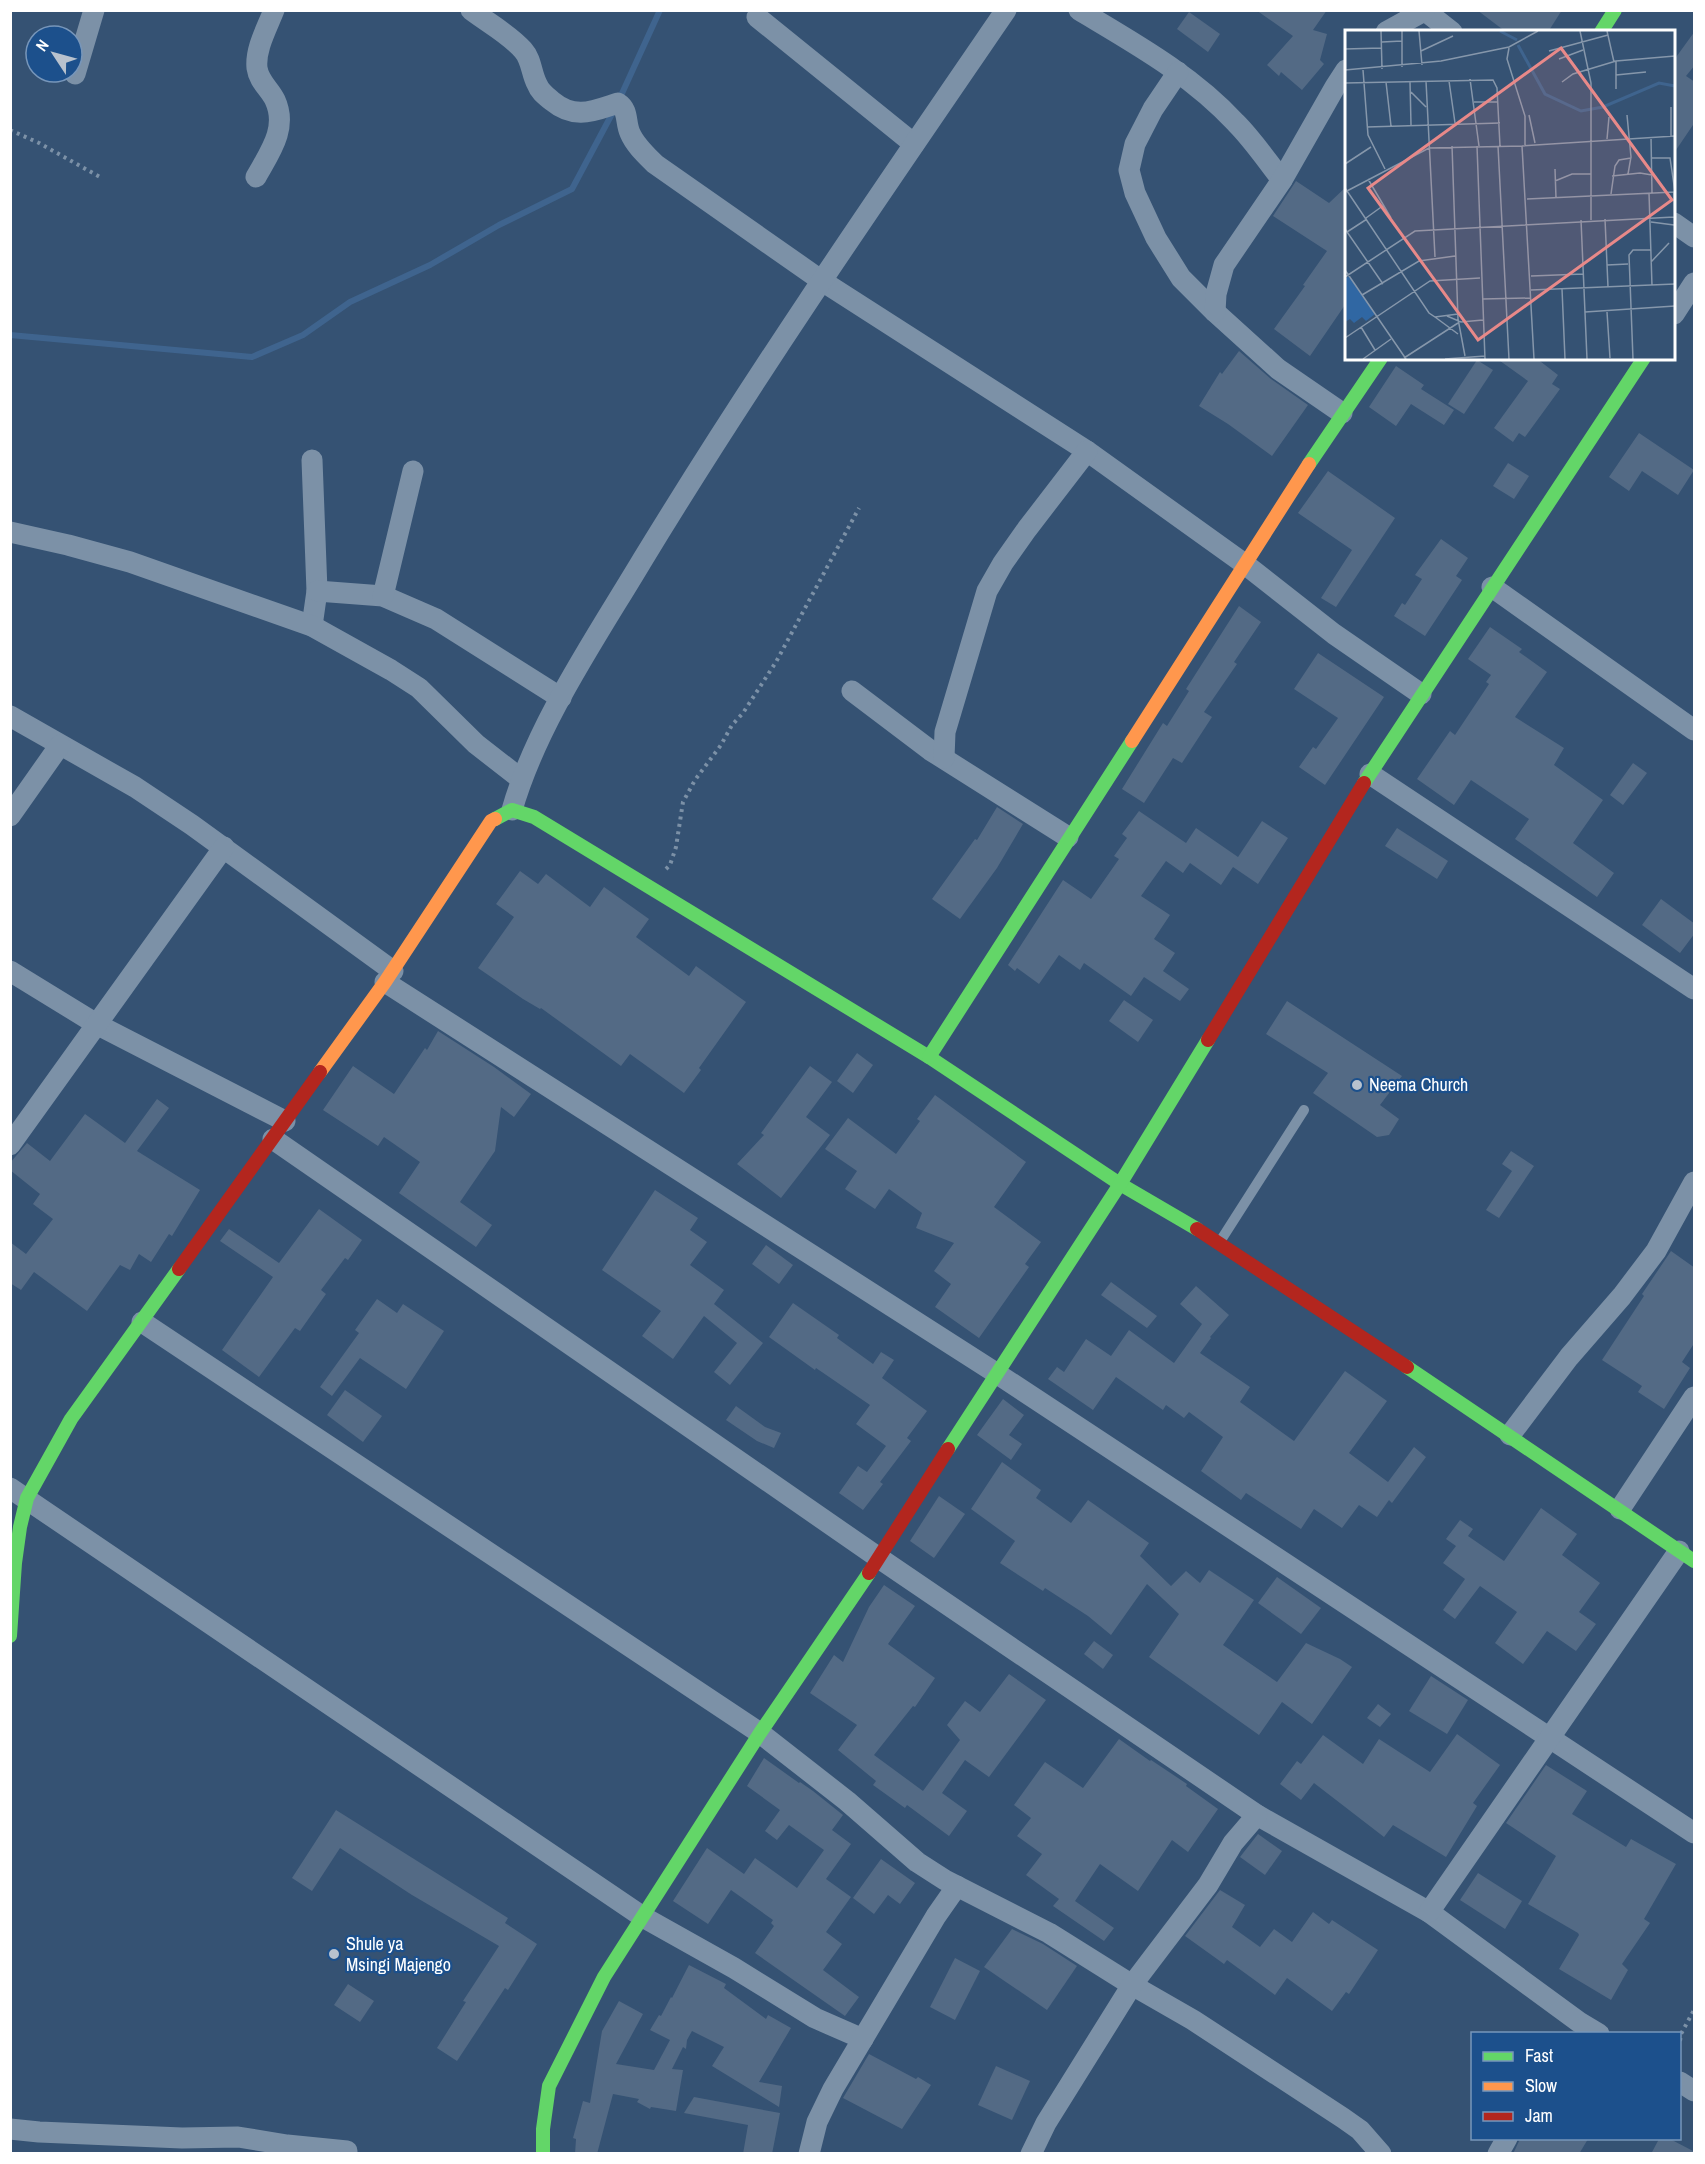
<svg xmlns="http://www.w3.org/2000/svg" width="1705" height="2164" font-family="'Archivo Narrow',sans-serif">
  <rect width="100%" height="100%" fill="#355273"/>
  <g fill="none" stroke-linecap="round" stroke-linejoin="round">
    <g stroke="#3f648e" stroke-width="6">
      <path d="M619 100 660 10"/>
      <path d="M10 335 252 357 303 335 350 302 430 265 499 225 572 189 613 112"/>
    </g>
  </g>
  <g fill="#536a85">
    <path d="M1256 10H1327L1313 30 1327 34 1320 60 1324 64 1302 90 1281 72 1279 76 1267 65 1293 36Z"/>
    <path d="M1477 10H1562L1548 32H1506Z"/>
    <path d="M1189 12 1220 34 1208 52 1177 29Z"/>
    <path d="M1695 31V65L1686 76 1695 82V122L1674 153V60Z"/>
    <path d="M1296 181 1329 203 1347 186V302L1310 356 1274 329 1305 286 1303 285 1327 251 1273 216Z"/>
    <path d="M1239 351 1271 379 1308 405 1272 456 1228 424 1199 406 1220 372 1222 374Z"/>
    <path d="M1496 358H1536L1558 375 1552 384 1560 389 1525 437 1519 433 1513 442 1494 428 1528 381Z"/>
    <path d="M1477 360 1493 370 1464 414 1448 404Z"/>
    <path d="M1396 366 1424 385 1421 389 1454 410 1444 425 1411 404 1396 426 1369 407Z"/>
    <path d="M1639 433 1694 470 1678 495 1642 471 1629 491 1609 477Z"/>
    <path d="M1508 463 1529 476 1514 499 1493 486Z"/>
    <path d="M1328 471 1395 518 1336 607 1321 598 1352 550 1298 513Z"/>
    <path d="M1441 539 1468 558 1456 576 1462 580 1425 636 1394 616 1402 603 1405 605 1422 579 1415 575Z"/>
    <path d="M1239 606 1261 622 1234 662 1237 664 1204 712 1212 717 1182 763 1173 758 1144 803 1122 789 1163 723 1167 726 1189 691 1186 689Z"/>
    <path d="M1490 627 1522 649 1519 652 1547 672 1515 717 1564 748 1554 765 1603 800 1573 843 1614 873 1597 897 1515 839 1529 819 1471 780 1454 805 1417 779 1450 731 1455 735 1489 684 1486 682 1491 675 1468 659Z"/>
    <path d="M1318 653 1384 697 1325 785 1299 767 1313 747 1316 749 1338 718 1294 689Z"/>
    <path d="M1633 763 1647 773 1623 805 1610 795Z"/>
    <path d="M997 807 1023 824 997 868 960 919 932 899 975 839 977 840Z"/>
    <path d="M1139 811 1186 843 1196 828 1238 857 1262 821 1288 838 1258 884 1233 867 1221 885 1190 863 1183 873 1166 861 1141 896 1170 915 1154 939 1175 953 1163 971 1189 989 1180 1001 1144 977 1131 996 1084 963 1080 970 1059 955 1039 984 1017 968 1015 971 1008 965 1063 880 1091 899 1119 859 1114 856 1127 838 1122 834Z"/>
    <path d="M1397 828 1448 861 1437 879 1385 846Z"/>
    <path d="M520 871 538 884 546 874 590 907 604 887 649 919 636 937 689 976 696 966 746 1002 699 1068 701 1070 684 1093 630 1054 621 1066 541 1008 540 1009 523 999 478 968 514 917 496 904Z"/>
    <path d="M1661 899 1695 924V933L1680 953 1642 925Z"/>
    <path d="M1124 1000 1153 1020 1138 1042 1109 1021Z"/>
    <path d="M1287 1001 1402 1076 1380 1105 1399 1119 1389 1135 1377 1137 1313 1093 1328 1073 1266 1034Z"/>
    <path d="M438 1031 494 1067 531 1094 514 1117 501 1107 495 1151 460 1202 492 1225 476 1247 399 1193 420 1162 384 1137 378 1146 323 1110 353 1066 394 1094 425 1048 427 1050Z"/>
    <path d="M857 1053 873 1065 853 1093 837 1081Z"/>
    <path d="M810 1066 832 1082 806 1117 830 1135 781 1198 737 1164 764 1135 761 1133Z"/>
    <path d="M935 1095 1026 1162 994 1207 1041 1242 1025 1264 1029 1267 979 1338 935 1307 951 1284 934 1271 954 1243 916 1228 922 1213 889 1189 875 1209 845 1189 857 1171 825 1149 848 1118 896 1154 920 1121 917 1119Z"/>
    <path d="M157 1099 169 1108 137 1151 200 1190 172 1236 169 1234 151 1262 139 1254 130 1270 120 1265 87 1311 34 1272 21 1290 10 1283V1242L26 1254 53 1219 33 1204 40 1194 10 1170V1163L27 1143 50 1161 85 1114 125 1143Z"/>
    <path d="M1511 1151 1534 1166 1499 1218 1486 1210 1512 1171 1502 1164Z"/>
    <path d="M655 1190 698 1218 690 1230 707 1242 690 1265 724 1290 714 1304 763 1343 730 1385 714 1372 737 1343 704 1316 673 1359 642 1336 661 1311 602 1270Z"/>
    <path d="M319 1209 362 1240 348 1260 345 1258 321 1290 326 1294 300 1331 295 1328 259 1377 222 1350 273 1277 220 1241 229 1229 279 1263Z"/>
    <path d="M766 1245 793 1265 779 1284 752 1264Z"/>
    <path d="M1671 1251 1695 1268V1342L1682 1362 1690 1368 1664 1409 1638 1392 1642 1386 1602 1360 1644 1296 1642 1294Z"/>
    <path d="M1111 1282 1157 1316 1147 1328 1101 1295Z"/>
    <path d="M1196 1286 1229 1315 1210 1337 1211 1338 1200 1353 1250 1387 1240 1402 1294 1441 1345 1371 1387 1401 1349 1453 1388 1482 1414 1447 1426 1457 1392 1503 1389 1500 1377 1517 1359 1505 1342 1528 1314 1509 1301 1529 1246 1493 1241 1500 1201 1471 1223 1437 1189 1412 1184 1418 1166 1405 1163 1410 1116 1377 1093 1410 1048 1379 1057 1367 1064 1372 1086 1339 1111 1356 1129 1330 1174 1363 1202 1324 1180 1304Z"/>
    <path d="M377 1299 397 1313 403 1304 444 1331 406 1389 360 1358 332 1396 320 1387 359 1333 355 1330Z"/>
    <path d="M793 1303 839 1335 837 1338 873 1364 881 1352 894 1360 882 1378 927 1411 907 1438 911 1441 880 1482 883 1484 863 1510 839 1493 858 1466 867 1472 886 1446 856 1424 870 1405 816 1368 815 1370 769 1337Z"/>
    <path d="M345 1390 382 1416 363 1442 327 1415Z"/>
    <path d="M1003 1399 1024 1415 1009 1435 1022 1444 1011 1460 977 1435Z"/>
    <path d="M736 1406 765 1427 781 1433 774 1448 757 1441 726 1420Z"/>
    <path d="M1002 1462 1041 1490 1036 1498 1071 1523 1088 1500 1149 1543 1140 1556 1171 1586 1186 1571 1200 1583 1209 1570 1254 1600 1223 1645 1277 1682 1306 1643 1340 1659 1352 1667 1312 1724 1282 1702 1259 1735 1149 1657 1179 1614 1147 1584 1111 1635 1088 1616 1045 1588 1043 1591 1000 1563 1015 1541 971 1509Z"/>
    <path d="M939 1496 965 1514 934 1558 910 1541Z"/>
    <path d="M1541 1508 1577 1534 1562 1555 1600 1583 1579 1612 1596 1624 1576 1651 1547 1631 1523 1664 1495 1643 1517 1612 1480 1586 1455 1619 1443 1610 1465 1579 1443 1563 1456 1546 1446 1539 1460 1520 1473 1529 1468 1536 1504 1561Z"/>
    <path d="M1277 1577 1321 1608 1301 1634 1258 1603Z"/>
    <path d="M884 1585 915 1606 888 1644 935 1678 915 1707 913 1706 874 1755 923 1791 960 1740 947 1725 965 1701 980 1712 1009 1674 1046 1700 989 1777 965 1760 942 1793 967 1811 949 1836 907 1805 905 1808 873 1785 876 1781 838 1750 857 1725 810 1693 834 1655 843 1662 869 1607Z"/>
    <path d="M1094 1641 1113 1655 1103 1669 1084 1654Z"/>
    <path d="M1431 1676 1468 1700 1447 1734 1409 1711Z"/>
    <path d="M1378 1704 1391 1714 1380 1727 1367 1718Z"/>
    <path d="M1457 1734 1500 1765 1473 1803 1477 1806 1446 1857 1393 1825 1384 1837 1314 1783 1301 1800 1280 1784 1297 1761 1301 1764 1323 1735 1363 1764 1379 1739 1430 1772Z"/>
    <path d="M1119 1739 1150 1761 1151 1760 1187 1784 1186 1786 1218 1809 1188 1852 1172 1840 1138 1891 1100 1864 1075 1901 1114 1928 1104 1941 1053 1906 1059 1899 1026 1875 1042 1854 1017 1836 1031 1818 1014 1805 1045 1762 1083 1788Z"/>
    <path d="M764 1758 799 1783 800 1782 813 1791 843 1815 832 1830 851 1844 826 1879 851 1897 826 1932 842 1944 823 1970 859 1997 845 2016 755 1953 774 1926 771 1923 773 1920 731 1890 708 1924 673 1901 707 1848 744 1874 755 1858 797 1888 824 1850 789 1825 777 1840 765 1831 780 1810 747 1786Z"/>
    <path d="M1546 1765 1587 1791 1572 1814 1626 1847 1631 1839 1676 1864 1644 1919 1650 1923 1622 1964 1628 1970 1611 2000 1559 1969 1579 1935 1578 1933 1528 1904 1556 1856 1506 1823Z"/>
    <path d="M336 1810 508 1918 505 1923 537 1944 508 1990 505 1988 457 2061 437 2048 466 2002 463 2001 499 1946 412 1895 340 1848 312 1891 292 1878Z"/>
    <path d="M1258 1834 1282 1851 1265 1875 1240 1857Z"/>
    <path d="M881 1859 915 1883 900 1904 888 1895 874 1914 853 1898Z"/>
    <path d="M1478 1873 1522 1901 1505 1929 1460 1900Z"/>
    <path d="M1220 1890 1245 1905 1232 1927 1260 1947 1274 1929 1292 1942 1313 1912 1329 1924 1332 1920 1378 1950 1349 1994 1346 1992 1332 2011 1287 1978 1275 1995 1227 1960 1224 1964 1185 1936Z"/>
    <path d="M1012 1929 1043 1944 1077 1966 1047 2010 984 1967Z"/>
    <path d="M955 1958 980 1971 955 2020 930 2007Z"/>
    <path d="M689 1965 726 1984 724 1988 766 2019 768 2015 791 2028 759 2082 782 2086 779 2107 712 2066 724 2047 692 2031 687 2040 686 2049 683 2047 672 2069 683 2070 676 2111 651 2107 650 2109 637 2102 639 2099 613 2094 597 2154H575L576 2139 573 2138 583 2101 590 2103 602 2031 619 2001 643 2014 616 2064 654 2070 670 2040 650 2030 659 2015 661 2016 671 1997 672 1998Z"/>
    <path d="M348 1984 374 2001 360 2022 334 2005Z"/>
    <path d="M869 2054 916 2079 918 2077 931 2085 902 2129 843 2098Z"/>
    <path d="M996 2066 1030 2081 1012 2120 978 2105Z"/>
    <path d="M694 2097 780 2113 772 2154H743L748 2125 684 2113Z"/>
    <path d="M1520 2139H1588L1579 2154H1513Z"/>
    <path d="M1659 2139H1670L1695 2152V2154H1651Z"/>
  </g>
  <g fill="none" stroke-linecap="round" stroke-linejoin="round">
    <g stroke="#7c91a7" stroke-width="4" stroke-dasharray="3 4.5" stroke-linecap="butt">
      <path d="M10 130 39 143 100 177"/>
      <path d="M666 869 670 865 676 847 683 802 695 780 721 745 732 725 743 713 776 662 859 508"/>
      <path d="M1680 2041 1681 2034 1694 2010"/>
    </g>
    <path stroke="#7c91a7" stroke-width="10" d="M1221 1240 1304 1110"/>
    <g stroke="#7c91a7" stroke-width="21">
      <path d="M471 10C488 23 509 34 523 50 532 60 531 73 537 84 540 92 546 96 552 101 575 120 593 111 618 103 629 110 625 122 630 133 635 145 646 155 655 164L822 281 1087 451 1246 565 1334 634 1421 694"/>
      <path d="M1079 10C1134 43 1192 75 1236 123 1253 140 1267 161 1282 180"/>
      <path d="M1424 10 1452 32"/>
      <path d="M757 17 914 144"/>
      <path d="M1386 32 1424 11"/>
      <path d="M1178 72 1153 109 1135 144 1129 170 1135 193 1156 238 1181 278 1215 312 1278 369 1342 413"/>
      <path d="M75 74 94 10"/>
      <path d="M256 177C270 152 288 128 275 100 269 88 259 82 257 68 255 49 267 28 274 10"/>
      <path d="M1674 223 1694 237"/>
      <path d="M1215 312 1216 294 1224 265 1282 180 1335 87 1346 70"/>
      <path d="M1674 314 1694 283"/>
      <path d="M312 460 317 591 312 626"/>
      <path d="M10 532 68 545 130 562 312 626 391 670 419 688 476 744 521 779"/>
      <path d="M1492 587 1694 730"/>
      <path d="M317 591 383 596 436 619 561 698"/>
      <path d="M383 596 413 471"/>
      <path d="M852 691 930 750 1068 837"/>
      <path d="M10 716 135 787 192 825 393 971"/>
      <path d="M944 758 945 732 987 591 1003 563 1027 529 1087 451"/>
      <path d="M1370 774 1694 989"/>
      <path d="M512 810C536 725 597 636 643 559 757 372 882 191 1006 10"/>
      <path d="M10 816 60 745"/>
      <path d="M10 971 98 1025 285 1121"/>
      <path d="M385 982 996 1373 1694 1833"/>
      <path d="M273 1139 879 1558 1257 1815 1429 1912 1579 2022 1599 2034"/>
      <path d="M10 1145 224 847"/>
      <path d="M142 1322 760 1733 847 1801 917 1862 945 1880 1049 1933 1132 1985 1193 2020 1343 2118 1360 2130 1381 2154"/>
      <path d="M1510 1435 1569 1357 1622 1296 1656 1251 1694 1182"/>
      <path d="M10 1488 643 1917 734 1968 815 2018 863 2039"/>
      <path d="M1620 1509 1694 1397"/>
      <path d="M1429 1912 1679 1551"/>
      <path d="M1680 2082 1694 2091"/>
      <path d="M10 2129 39 2132 182 2138 238 2137 287 2145 347 2151"/>
      <path d="M809 2154 817 2122 833 2089 936 1916 957 1886"/>
      <path d="M1031 2154 1046 2123 1132 1985 1208 1885 1233 1843 1257 1815"/>
      <path d="M1498 2154 1507 2138"/>
    </g>
    <g stroke="#63d668" stroke-width="14">
      <path d="M1601 32 1615 10"/>
      <path d="M1309 464 1381 358"/>
      <path d="M1364 783 1644 358"/>
      <path d="M495 819 512 810 534 817 929 1057 1120 1184 1197 1229"/>
      <path d="M929 1057 1132 741"/>
      <path d="M1407 1367 1694 1561"/>
      <path d="M948 1449 1120 1184 1208 1040"/>
      <path d="M10 1636 15 1563 20 1527 27 1498 71 1419 179 1269"/>
      <path d="M543 2154V2129L549 2086 604 1977 760 1733 869 1573"/>
    </g>
    <g stroke="#ff974d" stroke-width="14">
      <path d="M1132 741 1309 464"/>
      <path d="M320 1072 385 982 491 821 495 819"/>
    </g>
    <g stroke="#b3261e" stroke-width="14">
      <path d="M1208 1040 1364 783"/>
      <path d="M1197 1229 1407 1367"/>
      <path d="M179 1269 320 1072"/>
      <path d="M869 1573 948 1449"/>
    </g>
  </g>
  <g fill="#b8c2ce" stroke="#1c508c" stroke-width="2">
    <circle cx="1357" cy="1085" r="6"/>
    <circle cx="334" cy="1954" r="6"/>
  </g>
  <g text-anchor="middle" stroke-width="4.5" stroke-linejoin="round" paint-order="stroke">
    <g font-size="18" fill="#fff" stroke="#1c508c" text-anchor="start">
      <text x="1369" y="1091">Neema Church</text>
      <text x="346" y="1950">Shule ya<tspan x="346" dy="21">Msingi Majengo</tspan></text>
    </g>
  </g>
  <g transform="translate(1345 30)">
    <rect width="330" height="330" fill="#355273"/>
    <path d="M4 246 30 284 21 291 17 287 9 293 5 289 0 292V249Z" fill="#3067a3"/>
    <path fill="none" stroke="#3f648e" stroke-width="3" d="M155 1 172 10M173 15 200 64 236 81 258 77 314 53 330 56"/>
    <path fill="none" stroke="#8697ab" stroke-width="1.5" d="M36 1 37 39M57 1V37M74 1 77 35M235 1 246 53V190M262 1 269 32M37 12 57 11M164 18 162 29 180 86V115M0 19 36 18M76 21 108 6M204 21 263 5M214 29 238 20M271 31V59M0 40 96 31 164 17 193 1M18 40 23 105 40 139M271 45 301 42M125 49 134 116M81 51 90 227M104 51 110 93M41 52 46 96M65 52 66 95M217 52 228 44 271 31 330 26M0 53 148 50 152 58 155 116M66 62 81 77M129 72H153M326 77V106M184 85 190 113M282 85 286 127 283 144M22 97 155 93M306 107 307 163M262 109 264 87M107 116 113 289 120 326M132 116 140 329M153 116 164 329M177 116 330 106M307 128H325L330 162M0 134 26 117M210 139 211 168M267 146 295 143 307 145M23 149 46 188M210 151 227 144H246M0 158 84 283 90 287 113 284M0 162 84 118 177 116 189 329M329 162 330 206M304 163 307 256M266 164 270 136 274 130 286 128M182 169 330 162M21 188 39 175M260 189 263 257M236 190 242 329M306 192 329 195M0 199 38 254M2 202 22 189M306 232 324 213M262 235 283 234M0 240 61 329M186 246 238 244M0 247 70 201 329 187M217 259 220 329M186 260 330 254M17 265 74 231 110 226M138 269 186 268M240 282 330 276M262 282 265 328M102 286 116 292 138 290M90 287 113 304M16 297 30 320M0 308 85 251 135 248M59 328 113 293M18 329 46 309M100 329 140 326M288 329 284 225 288 220H306"/>
    <path fill="#e88989" fill-opacity="0.15" stroke="#e88989" stroke-width="3" d="M216 18 327 170 133 310 23 158Z"/>
    <rect width="330" height="330" fill="none" stroke="#fff" stroke-width="3"/>
  </g>
  <rect width="1705" height="2164" fill="none" stroke="#ffffff" stroke-width="24"/>
  <rect x="1471" y="2032" width="210" height="108" fill="#1c508c" stroke="#7796ba" stroke-width="1.5"/>
  <rect x="1483" y="2052" width="30" height="9" fill="#63d668" stroke="#7796ba" stroke-width="1.5"/>
  <text x="1525" y="2062" font-size="18" fill="#ffffff">Fast</text>
  <rect x="1483" y="2082" width="30" height="9" fill="#ff974d" stroke="#7796ba" stroke-width="1.5"/>
  <text x="1525" y="2092" font-size="18" fill="#ffffff">Slow</text>
  <rect x="1483" y="2112" width="30" height="9" fill="#b3261e" stroke="#7796ba" stroke-width="1.5"/>
  <text x="1525" y="2122" font-size="18" fill="#ffffff">Jam</text>
  <g transform="translate(54 54) rotate(306)"><circle r="28" fill="#1c508c" stroke="#7796ba" stroke-width="1.5"/>
  <path d="M0-4.5L10 22L0 15L-10 22Z" fill="#b8c2ce"/>
  <text y="-9" font-size="16" font-weight="bold" text-anchor="middle" fill="#ffffff">N</text>
  </g>
</svg>
